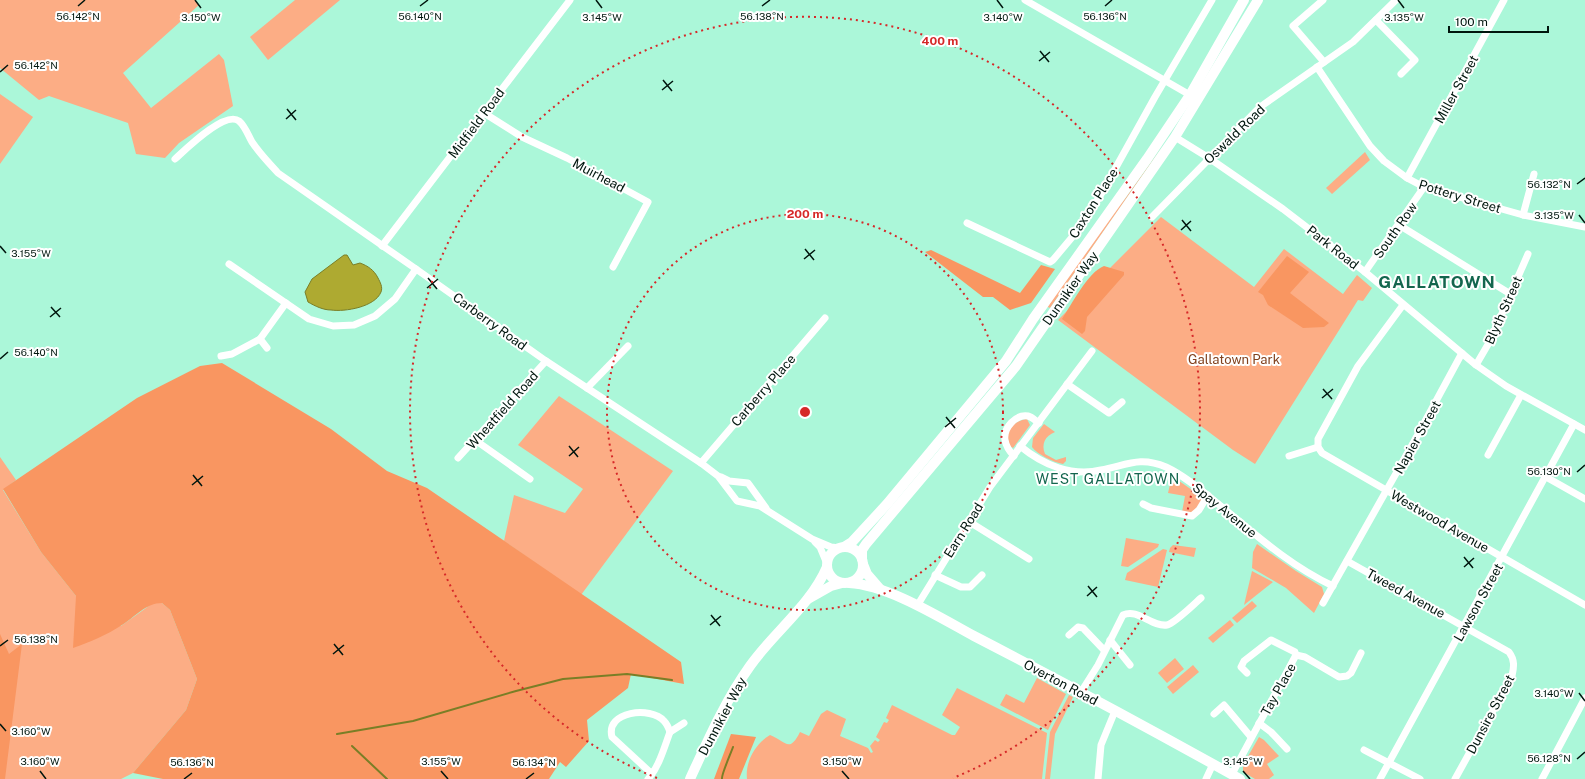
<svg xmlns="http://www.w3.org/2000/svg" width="1585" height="779" font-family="'Public Sans',sans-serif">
  <rect width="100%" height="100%" fill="#abf7d9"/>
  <g fill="#fcad85">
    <path d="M0 0H195L199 5 123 73 151 108 219 54 224 60 233 106 179 143 165 158 136 154 128 123 49 96 39 100 0 68Z"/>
    <path d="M295 0H340L268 60 250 37Z"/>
    <path d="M0 94 33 117 0 164Z"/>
    <path d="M1163 146 1050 308 1046 306 1104 223 1124 200Z"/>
    <path d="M1365 152 1370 160 1332 194 1326 188Z"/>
    <path d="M1161 217 1254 287 1284 249 1343 294 1357 275 1372 288 1363 301 1358 300 1255 464 1233 450 1058 320Z"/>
    <path d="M559 396 673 471 581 595 504 541 514 495 565 513 583 489 518 445Z"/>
    <path d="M1027 419 1030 425 1013 448 1010 446C1004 432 1012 421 1027 419Z"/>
    <path d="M1044 424 1055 432C1045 436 1041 444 1045 454L1056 460 1066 457V461L1063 464C1053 462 1038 455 1032 447L1033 438Z"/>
    <path d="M0 457 16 480 3 490 41 552 76 596V613L121 626 153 603H162L170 610 197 679 186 710 133 773 121 779H0Z"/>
    <path d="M1172 476 1202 497V502L1192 513 1182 512 1185 496 1168 493Z"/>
    <path d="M1126 538 1159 544 1158 547 1128 567 1121 566Z"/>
    <path d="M1257 544 1296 571 1322 587 1324 594 1314 613 1286 588 1252 568 1253 552Z"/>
    <path d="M1173 545 1196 548 1194 557 1169 552 1170 548Z"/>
    <path d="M1163 549 1167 550 1158 587 1125 580 1127 573Z"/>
    <path d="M1252 571 1273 582 1244 605Z"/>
    <path d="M1252 601 1257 606 1237 623 1232 618Z"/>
    <path d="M1230 620 1234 625 1213 643 1208 638Z"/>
    <path d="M1175 658 1184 669 1167 683 1158 673Z"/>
    <path d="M1193 665 1199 672 1173 694 1167 687Z"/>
    <path d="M1037 678 1066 694 1048 730 1000 705 1006 694 1024 703Z"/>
    <path d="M957 688 1047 733 1042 779H747C745 762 755 744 770 735 786 741 789 754 800 732L809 736 821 714 827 710 846 719 840 736 868 748 871 753 873 752 870 746 875 740 878 742 880 740 876 737 884 722 887 723 889 720 886 718 892 705 952 735H955L960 727 942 715Z"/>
    <path d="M1069 695 1073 697 1055 734 1050 779H1045L1050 732Z"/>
    <path d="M1259 737 1264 740 1279 756 1267 764 1274 775 1269 779H1255L1243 772V765Z"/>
  </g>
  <g fill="#f99661">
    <path d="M931 250 1020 293 1041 265 1055 269 1031 303 1010 310 993 297H983L925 252Z"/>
    <path d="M1287 256 1309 272 1290 293 1329 323 1324 327 1303 328 1268 305 1263 295 1258 292Z"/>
    <path d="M1104 266 1124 272V275L1087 317 1085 331 1082 334 1062 319C1072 304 1088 272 1104 266Z"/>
    <path d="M222 363 331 429 387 471 427 488 681 662 684 684 631 674 628 688 587 720 589 741 566 767 560 762 549 779H163L133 773 186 710 197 679 170 610 162 603C146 603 135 617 122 625 107 635 90 642 73 648L76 596 41 552 3 489 137 398 200 366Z"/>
    <path d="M0 634 9 654 22 644 5 779H0Z"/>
    <path d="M731 734 756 737 739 779H714Z"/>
  </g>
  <path fill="#aeaa31" stroke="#7a7e26" d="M344 255H347L353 265 360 263C368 266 374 270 378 278 380 282 383 287 381 292 375 307 345 312 331 310 323 310 315 306 308 302L305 292 312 279Z"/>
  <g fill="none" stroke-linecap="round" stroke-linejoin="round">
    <g stroke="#7a7e26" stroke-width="2">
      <path d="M337 734 413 721 516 691 563 679 627 674 672 680"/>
      <path d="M352 746 387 779"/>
      <path d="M722 779C721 775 731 753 733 747"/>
    </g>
    <g stroke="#fff" stroke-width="7">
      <path d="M1025 0 1190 95"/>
      <path d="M1323 0 1293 26 1324 62"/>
      <path d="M1376 20 1415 60 1401 74"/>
      <path d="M1317 67 1370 146 1384 161 1407 178 1424 187 1441 192 1523 215 1585 227"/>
      <path d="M484 113 522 137 567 158 648 202 613 267"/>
      <path d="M1175 137 1209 158 1283 209 1365 272 1476 365 1506 386 1585 430"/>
      <path d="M175 159C185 150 225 110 239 121 245 126 248 135 252 142 260 154 269 163 278 173L416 269 546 361 701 463 718 476 737 501 760 506 812 539 831 547 840 548"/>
      <path d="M1407 178 1504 0"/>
      <path d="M1523 215 1534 174"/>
      <path d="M1152 217 1260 107 1353 42 1396 0"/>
      <path d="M967 223 1050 262 1053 260 1079 229 1100 196 1155 97 1212 0"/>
      <path d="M1399 225 1512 295"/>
      <path d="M382 246 570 0"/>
      <path d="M229 264 309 319 333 326 354 325 375 316 395 299 416 269"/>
      <path d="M1365 272 1424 187"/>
      <path d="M1403 305 1358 366 1318 439V447L1322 453 1585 605"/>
      <path d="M260 339 267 348"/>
      <path d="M221 356 232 354 260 339 286 303"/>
      <path d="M1476 365 1490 341 1528 254"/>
      <path d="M1067 384 1109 413 1122 402"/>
      <path d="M587 388 628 346"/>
      <path d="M475 440 530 479"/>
      <path d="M1020 446C1043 465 1072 477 1101 470 1127 465 1140 456 1166 467 1187 477 1204 493 1222 507 1257 536 1292 567 1333 586"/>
      <path d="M1488 455 1521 395"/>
      <path d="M1014 456C1009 451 1006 446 1005 440 1003 428 1016 414 1028 416 1032 417 1036 421 1039 423"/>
      <path d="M1289 456 1318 447"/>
      <path d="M458 458 546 361"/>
      <path d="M701 463 825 318"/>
      <path d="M721 477 729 481 748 483 766 508"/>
      <path d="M1546 477 1585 499"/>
      <path d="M1143 504 1151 508 1192 516 1199 510 1208 495"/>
      <path d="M968 521 1029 559"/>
      <path d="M815 542 820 547 827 564"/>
      <path d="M1347 561 1509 652C1515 660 1514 667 1512 676L1455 779"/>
      <path d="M935 575 961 587H970L982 575"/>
      <path d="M1323 603 1416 438 1462 353"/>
      <path d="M917 606 990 487 1092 351"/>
      <path d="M1069 635 1078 627 1083 628 1104 650"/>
      <path d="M1110 640 1130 665"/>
      <path d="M1247 673 1241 667 1244 661 1271 640 1295 652 1296 655 1305 657 1339 677 1347 676 1351 673 1361 653"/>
      <path d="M1081 692 1098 665 1123 615C1138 608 1151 627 1167 625 1175 623 1194 604 1201 598"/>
      <path d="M1214 714 1224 705 1251 737"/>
      <path d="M1259 723 1271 732 1287 749"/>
      <path d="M670 732 684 723"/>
      <path d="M1364 750 1420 779"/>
      <path d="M1232 774 1296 655"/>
      <path d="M648 779C659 767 664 748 670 732 669 729 667 724 664 721 651 706 605 711 612 737L652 774"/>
      <path d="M1098 779 1101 745 1115 711"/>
      <path d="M1206 779 1213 764"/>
      <path d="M1380 779 1574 424"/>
      <path d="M1542 779 1585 698"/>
    </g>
    <g stroke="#fff" stroke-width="10">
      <path d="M844 547 852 542 887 504 1006 361 1033 319 1147 159 1190 95 1244 0"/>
      <circle cx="845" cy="565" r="18"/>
      <path d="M862 559V550L866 544 1016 366 1175 137 1258 0"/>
      <path d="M863 564 867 574 880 589"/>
      <path d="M849 583C888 585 939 617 974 636 1063 682 1152 730 1240 779"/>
      <path d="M808 599 831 586 842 583"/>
      <path d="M690 779C708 740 725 701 750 666 774 632 810 606 827 567"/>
    </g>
  </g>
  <path fill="none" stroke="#01160e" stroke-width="1.5" d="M195 0 201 8M596 0 602 8M997 0 1003 8M1398 0 1404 8M78 6 85 0M420 6 428 0M762 6 770 0M1105 6 1112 0M1040 51 1049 62M1039 61 1050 52M0 72 8 65M663 80 672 91M662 90 673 81M287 109 296 120M286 119 296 110M1577 184 1585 178M1579 215 1585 223M1182 220 1191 231M1181 230 1191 221M0 246 6 253M805 249 814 260M804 259 815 250M428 278 437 289M427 288 438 279M51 307 60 317M50 317 61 308M0 359 8 352M1323 389 1332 399M1322 398 1333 389M946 417 955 428M945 427 956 418M569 446 578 457M569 456 579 447M1577 472 1585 465M193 475 202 486M192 485 203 476M1464 557 1473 568M1464 567 1474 558M1088 586 1097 597M1087 596 1097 587M711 615 720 626M710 625 721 616M334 644 343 655M0 646 8 640M333 654 344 645M1579 693 1585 701M0 724 6 731M1577 759 1585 752M40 771 46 779M441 771 448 779M842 771 849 779M1243 771 1250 779M184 779 192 773M526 779 534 773"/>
  <g fill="none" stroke="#d62828" stroke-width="2" stroke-dasharray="2 4">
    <circle cx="805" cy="412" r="198"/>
    <path d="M657 778A395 395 0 1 1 953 778"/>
  </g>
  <g text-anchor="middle" stroke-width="4" stroke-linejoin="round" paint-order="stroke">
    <g font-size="13" fill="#01160e" stroke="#fff">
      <text transform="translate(1456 89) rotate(-61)" y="5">Miller Street</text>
      <text transform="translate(476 123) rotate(-53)" y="5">Midfield Road</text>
      <text transform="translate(1234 134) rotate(-44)" y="5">Oswald Road</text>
      <text transform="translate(599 175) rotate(28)" y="5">Muirhead</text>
      <text transform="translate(1460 196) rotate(17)" y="5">Pottery Street</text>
      <text transform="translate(1093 203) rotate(-58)" y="5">Caxton Place</text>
      <text transform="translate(1395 230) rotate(-55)" y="5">South Row</text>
      <text transform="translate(1333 247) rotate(38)" y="5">Park Road</text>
      <text transform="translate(1070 288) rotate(-55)" y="5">Dunnikier Way</text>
      <text transform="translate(1503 310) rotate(-66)" y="5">Blyth Street</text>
      <text transform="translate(490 321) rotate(36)" y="5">Carberry Road</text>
      <text transform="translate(763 390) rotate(-49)" y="5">Carberry Place</text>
      <text transform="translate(502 410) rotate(-48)" y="5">Wheatfield Road</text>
      <text transform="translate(1417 437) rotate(-61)" y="5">Napier Street</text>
      <text transform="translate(1225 510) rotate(39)" y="5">Spay Avenue</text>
      <text transform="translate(1440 521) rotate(30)" y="5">Westwood Avenue</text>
      <text transform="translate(963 530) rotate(-58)" y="5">Earn Road</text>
      <text transform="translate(1406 593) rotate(29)" y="5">Tweed Avenue</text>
      <text transform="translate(1478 602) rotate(-61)" y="5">Lawson Street</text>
      <text transform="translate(1061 682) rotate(28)" y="5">Overton Road</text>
      <text transform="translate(1278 689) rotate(-61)" y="5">Tay Place</text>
      <text transform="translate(1490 714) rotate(-62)" y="5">Dunsire Street</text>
      <text transform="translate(722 716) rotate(-62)" y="5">Dunnikier Way</text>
    </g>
    <g font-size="13" fill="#82421e" stroke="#fff">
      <text x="1234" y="364">Gallatown Park</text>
    </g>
    <g font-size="14" letter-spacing="1" fill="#13664e" stroke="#fff">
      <text x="1108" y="484">WEST GALLATOWN</text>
    </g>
    <g font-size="17" font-weight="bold" letter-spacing="1" fill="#13664e" stroke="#fff">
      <text x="1437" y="288">GALLATOWN</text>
    </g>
  </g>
  <g font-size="10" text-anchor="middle" fill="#01160e" stroke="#fff" stroke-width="4" stroke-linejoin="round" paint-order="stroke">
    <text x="78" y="20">56.142°N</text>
    <text x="420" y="20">56.140°N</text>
    <text x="762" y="20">56.138°N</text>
    <text x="1105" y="20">56.136°N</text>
    <text x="201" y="21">3.150°W</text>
    <text x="1003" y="21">3.140°W</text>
    <text x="602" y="21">3.145°W</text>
    <text x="1404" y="21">3.135°W</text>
    <text x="36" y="69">56.142°N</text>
    <text x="1549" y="188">56.132°N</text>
    <text x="1554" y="219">3.135°W</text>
    <text x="31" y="257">3.155°W</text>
    <text x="36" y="356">56.140°N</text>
    <text x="1549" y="475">56.130°N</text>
    <text x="36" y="643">56.138°N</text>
    <text x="1554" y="697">3.140°W</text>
    <text x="31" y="735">3.160°W</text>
    <text x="1549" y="762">56.128°N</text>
    <text x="40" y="765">3.160°W</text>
    <text x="441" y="765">3.155°W</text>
    <text x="842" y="765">3.150°W</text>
    <text x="1243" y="765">3.145°W</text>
    <text x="192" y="766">56.136°N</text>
    <text x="534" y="766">56.134°N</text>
  </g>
  <circle cx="805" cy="412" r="6" fill="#d62828" stroke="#fff" stroke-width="2"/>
  <g font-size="12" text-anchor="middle" font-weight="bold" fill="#d62828" stroke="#fff" stroke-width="4" stroke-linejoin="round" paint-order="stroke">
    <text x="940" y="45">400 m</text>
    <text x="805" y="218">200 m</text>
  </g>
  <path d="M1449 26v6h99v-6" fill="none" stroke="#01160e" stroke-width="2"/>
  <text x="1455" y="26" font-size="12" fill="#01160e" stroke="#ffffff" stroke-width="3" paint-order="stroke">100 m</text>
</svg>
